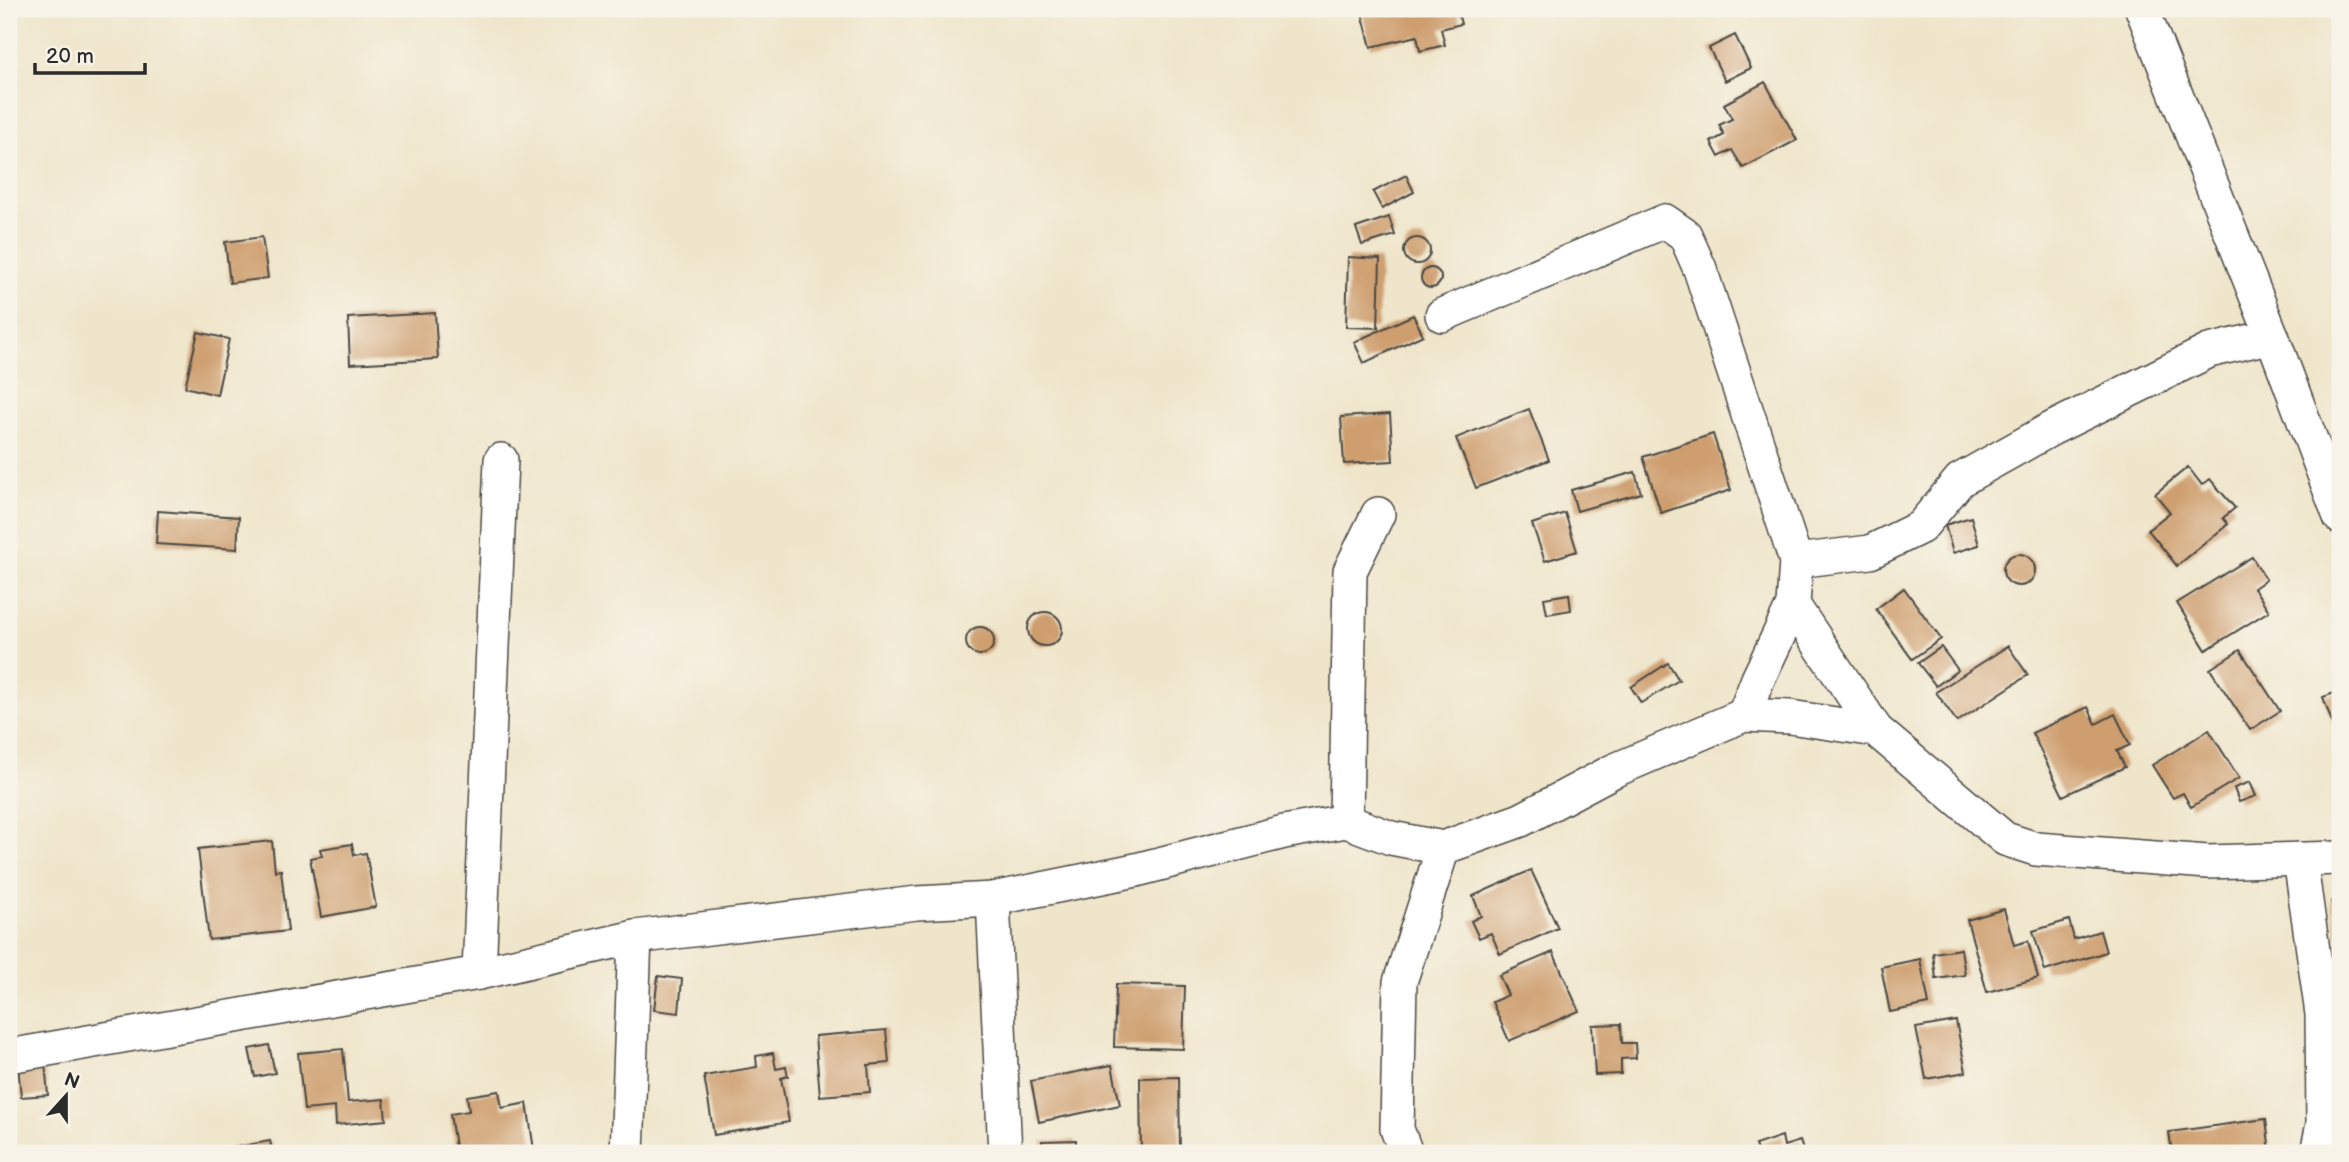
<svg xmlns="http://www.w3.org/2000/svg" width="2349" height="1162" font-family="'Balsamiq Sans',sans-serif">
  <rect width="100%" height="100%" fill="#f7f3e8"/>
  <filter id="ink" filterUnits="userSpaceOnUse"><feTurbulence type="fractalNoise" baseFrequency=".0143" numOctaves="2"/><feDisplacementMap in="SourceGraphic" scale="14" xChannelSelector="R" yChannelSelector="G"/><feConvolveMatrix kernelMatrix="1 2 1 2 8 2 1 2 1" color-interpolation-filters="sRGB"/></filter>
  <filter id="wash" filterUnits="userSpaceOnUse"><feTurbulence type="fractalNoise" baseFrequency=".00686" numOctaves="4" result="noise"/><feDisplacementMap in="SourceGraphic" scale="28" xChannelSelector="R" yChannelSelector="G"/><feGaussianBlur stdDeviation="1.57" result="paint"/><feColorMatrix in="noise" values="0 0 0 0 0 0 0 0 0 0 0 0 0 0 0 0 0 1.4 0 .05"/><feComposite in="paint" operator="in"/></filter>
  <g filter="url(#wash)">
    <rect width="100%" height="100%" fill="#efe5ca"/>
    <g id="blocks">
      <g fill="#ce9e6e">
        <path d="M1361 9H1457L1461 24 1441 29 1445 45 1420 51 1417 36 1371 47Z"/>
        <path d="M1735 35 1751 68 1725 81 1709 48Z"/>
        <path d="M1765 82 1797 140 1743 168 1732 150 1719 157 1711 142 1724 135 1719 125 1732 119 1724 104Z"/>
        <path d="M1406 175 1414 192 1382 209 1373 192Z"/>
        <path d="M1389 217 1395 235 1362 245 1356 228Z"/>
        <path d="M262 237 268 278 230 283 225 242Z"/>
        <circle cx="1417" cy="251" r="13"/>
        <path d="M1348 257 1380 259 1378 328 1346 327Z"/>
        <circle cx="1431" cy="278" r="10"/>
        <path d="M435 313 438 359 350 364 348 318Z"/>
        <path d="M1413 315 1423 335 1364 363 1354 342Z"/>
        <path d="M198 332 229 339 217 395 185 387Z"/>
        <path d="M1529 409 1549 460 1476 488 1456 438Z"/>
        <path d="M1390 414 1393 461 1344 464 1341 417Z"/>
        <path d="M1713 434 1731 490 1661 513 1643 457Z"/>
        <path d="M2188 467 2202 485 2210 479 2235 508 2223 518 2228 524 2177 566 2148 530 2170 512 2155 494Z"/>
        <path d="M1635 472 1641 493 1577 511 1571 490Z"/>
        <path d="M158 511 239 517 237 549 156 544Z"/>
        <path d="M1565 513 1577 551 1545 561 1532 524Z"/>
        <path d="M1971 517 1979 545 1953 553 1945 525Z"/>
        <circle cx="2019" cy="570" r="16"/>
        <path d="M2252 557 2266 580 2254 588 2269 611 2206 650 2177 603Z"/>
        <path d="M1904 588 1941 639 1912 659 1876 609Z"/>
        <path d="M1569 594 1571 610 1547 614 1544 598Z"/>
        <circle cx="1045" cy="629" r="17"/>
        <circle cx="980" cy="641" r="14"/>
        <path d="M2008 646 2028 675 1957 722 1936 692Z"/>
        <path d="M1941 647 1958 670 1936 686 1918 663Z"/>
        <path d="M2240 650 2280 711 2250 730 2210 669Z"/>
        <path d="M1668 663 1679 680 1641 703 1631 687Z"/>
        <path d="M2340 691V735L2337 736 2323 697Z"/>
        <path d="M2088 707 2096 724 2115 714 2130 745 2117 751 2125 767 2063 796 2032 733Z"/>
        <path d="M2209 730 2239 778 2191 807 2183 793 2173 798 2152 765Z"/>
        <path d="M2250 782 2256 796 2239 802 2234 788Z"/>
        <path d="M272 841 275 871 281 870 288 931 209 940 198 849Z"/>
        <path d="M352 844 354 855 366 853 376 907 321 917 310 858 322 856 320 849Z"/>
        <path d="M1531 870 1558 928 1500 954 1491 933 1479 938 1471 921 1481 916 1473 896Z"/>
        <path d="M2340 899V941H2339L2331 901Z"/>
        <path d="M2004 909 2014 945 2028 941 2038 978 1987 992 1967 920Z"/>
        <path d="M2069 920 2074 939 2100 931 2106 952 2045 971 2033 931Z"/>
        <path d="M1961 949 1965 975 1936 979 1933 953Z"/>
        <path d="M1553 952 1579 1011 1509 1041 1492 1002 1508 995 1499 975Z"/>
        <path d="M1920 959 1929 1004 1890 1012 1881 967Z"/>
        <path d="M658 976 682 979 679 1013 654 1010Z"/>
        <path d="M1116 984 1185 986 1183 1049 1114 1047Z"/>
        <path d="M1956 1021 1966 1072 1926 1079 1916 1028Z"/>
        <path d="M1621 1024 1622 1043H1635L1636 1058 1621 1059V1074L1595 1075 1592 1025Z"/>
        <path d="M886 1030 889 1063 868 1065 870 1092 820 1096 815 1036Z"/>
        <path d="M269 1045 275 1073 255 1077 249 1049Z"/>
        <path d="M343 1049 348 1102 384 1099 386 1120 336 1125 335 1107 304 1110 298 1053Z"/>
        <path d="M773 1053 776 1069 786 1067 788 1076 781 1078 789 1122 714 1135 704 1076 757 1067 756 1056Z"/>
        <path d="M45 1063 48 1095 21 1097 18 1065Z"/>
        <path d="M1112 1065 1120 1105 1039 1122 1031 1081Z"/>
        <path d="M1179 1077 1180 1153H1141L1140 1078Z"/>
        <path d="M499 1091 502 1108 527 1103 534 1150 513 1153H456L450 1114 469 1111 467 1096Z"/>
        <path d="M2266 1119 2270 1153H2172L2169 1132Z"/>
        <path d="M9 1136H10L14 1153H9Z"/>
        <path d="M1782 1136 1784 1146 1800 1141 1804 1153H1758L1755 1145Z"/>
        <path d="M1076 1140V1153H1042V1141Z"/>
        <path d="M270 1141 273 1153H221L220 1150Z"/>
      </g>
    </g>
  </g>
  <g filter="url(#ink)">
    <use href="#blocks" fill-opacity="0" stroke="#484743" stroke-width="2"/>
    <g fill="none" stroke-linecap="round" stroke-linejoin="round">
      <g stroke="#484743" stroke-width="36">
        <g id="minor">
          <path d="M2142 9 2272 336 2340 517"/>
          <path d="M1442 315 1665 221 1685 235 1700 269 1796 561 1793 605 1876 730 2005 839 2036 849 2208 862 2340 858"/>
          <path d="M1378 514 1350 571 1346 821 1391 838 1443 848 1521 820 1613 771 1744 715 1758 679 1793 605"/>
          <path d="M1796 561 1870 552 1921 527 1960 480 2051 429 2209 351 2272 336"/>
          <path d="M1744 715 1790 717 1876 730"/>
          <path d="M2300 859 2322 1014 2323 1124 2317 1153"/>
          <path d="M479 973 501 460"/>
          <path d="M9 1056 479 973 635 937 917 903 993 899"/>
          <path d="M627 1153 635 937"/>
          <path d="M1005 1153 993 899 1136 870 1284 832 1346 821"/>
          <path d="M1406 1153 1397 1129 1400 982 1443 848"/>
        </g>
      </g>
      <use href="#minor" stroke="#fff" stroke-width="33"/>
    </g>
  </g>
  <rect width="2349" height="1162" fill="none" stroke="#f7f3e8" stroke-width="35"/>
  <g transform="translate(66 1096) rotate(21)" stroke="#f7f3e8" stroke-width="5" paint-order="stroke">
  <path d="M0-5L12 26L0 18L-12 26Z" fill="#2b2b2b"/>
  <text y="-10" font-size="19" font-weight="bold" text-anchor="middle" fill="#2b2b2b">N</text>
  </g>
  <path d="M35 63v10h110v-10" fill="none" stroke="#2b2b2b" stroke-width="3.5"/>
  <text x="46" y="63" font-size="21" fill="#2b2b2b" stroke="#f7f3e8" stroke-width="5" paint-order="stroke">20 m</text>
</svg>
